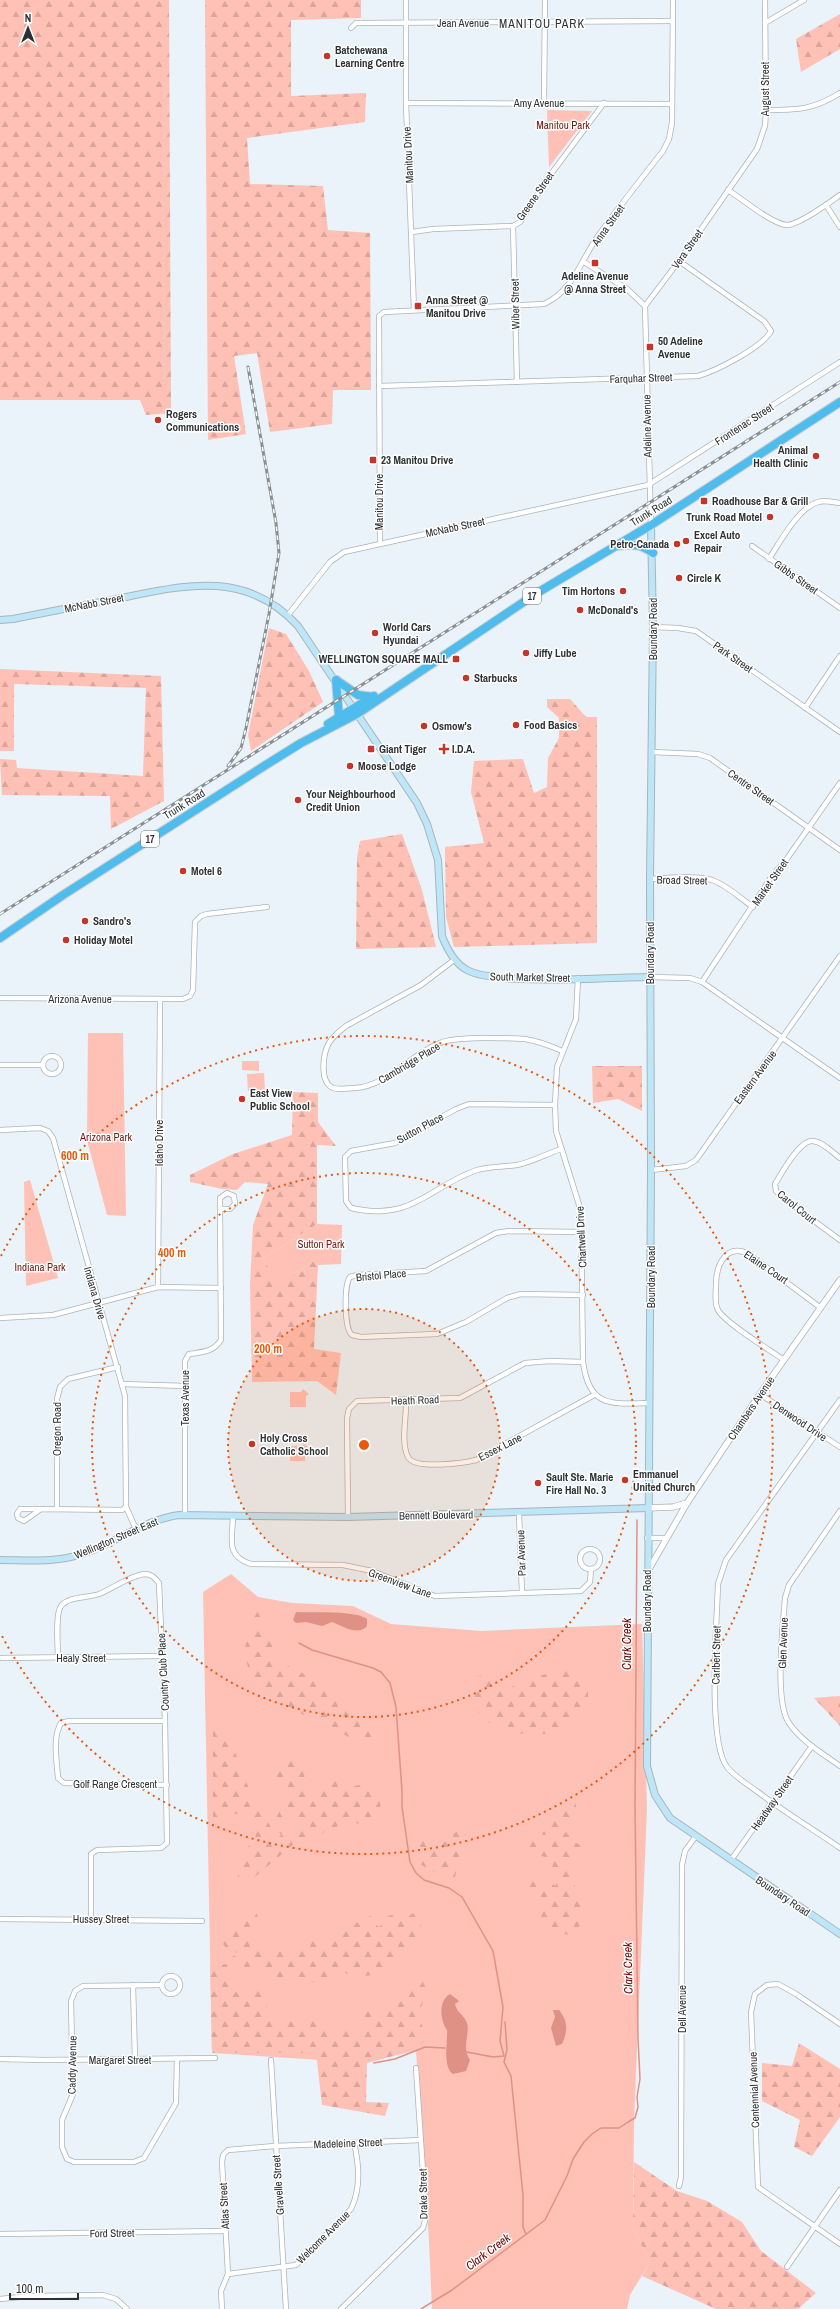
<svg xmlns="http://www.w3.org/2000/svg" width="840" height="2309" font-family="'Archivo Narrow',sans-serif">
  <defs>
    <pattern id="forest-firs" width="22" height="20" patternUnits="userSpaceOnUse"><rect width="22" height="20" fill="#ffc0b5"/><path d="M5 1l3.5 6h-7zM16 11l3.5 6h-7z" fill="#dba59c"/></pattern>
  </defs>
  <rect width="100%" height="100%" fill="#e9f3f9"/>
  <g fill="#ffc0b5">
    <path d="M547 110 592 111 549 167Z"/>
    <path d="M88 1033H123L126 1216 107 1215 87 1140Z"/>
    <path d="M242 1061H259V1071L242 1070Z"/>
    <path d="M264 1073 265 1091H248L247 1074Z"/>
    <path d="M30 1180 58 1278 26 1286 24 1182Z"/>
    <path d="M317 1224 342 1225 341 1264 318 1265 313 1261 297 1273 292 1272 278 1282 262 1259Z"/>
    <path d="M303 1389 309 1394 306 1396V1407H290V1392H301Z"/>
    <path d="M304 1444 308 1447 305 1450V1461H290L291 1446H301Z"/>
    <path d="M231 1574 258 1597 292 1603 353 1606 391 1624 481 1631 642 1624 647 1809 634 2122 633 2228 650 2262 630 2295 627 2309H432L429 2241 416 2051 353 2062 212 2053 203 1592Z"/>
  </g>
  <g fill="url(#forest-firs)">
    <path d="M0 0H169L171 413 146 415 140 400H0Z"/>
    <path d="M205 0H361V18L291 20V96L366 93 365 122 247 138 250 184 323 186 328 230 370 233 371 390H333L332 424 270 432 257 353 234 356 246 434 208 440Z"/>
    <path d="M840 14V49L801 72 796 39Z"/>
    <path d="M269 628 286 634 309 671 323 702 251 751 248 735Z"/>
    <path d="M0 669 161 676 164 801 111 829 110 796 2 795 0 759 16 760 17 768 143 776 146 688 14 684V751H0Z"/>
    <path d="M547 699H570L586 717H597V943L454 947 446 917 445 847 484 843 471 792 474 761 523 759 534 793 547 787 548 758 559 738V718L547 707Z"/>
    <path d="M402 834 422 890 436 947 356 949 357 858 360 841Z"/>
    <path d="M592 1066H642V1111L618 1099 593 1103Z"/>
    <path d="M293 1092 318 1093V1122L336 1146 317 1145V1224L262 1259 278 1281 292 1272 297 1273 313 1261 318 1265 314 1349 341 1353 336 1395 317 1381 252 1382 250 1285 253 1225 268 1184 245 1182 237 1190 222 1189 190 1182V1175L233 1154 292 1135Z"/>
    <path d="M252 1601 277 1649 255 1650 321 1682 348 1703 356 1718 371 1725 370 1735 382 1740 364 1744 345 1735 327 1733 322 1723C292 1711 244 1688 245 1649 245 1644 249 1638 250 1632 251 1622 251 1611 252 1601Z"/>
    <path d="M573 1669 588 1680V1697L576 1716 558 1734H538L528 1731C505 1745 483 1716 468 1702L474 1690 476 1677 485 1676 495 1685 511 1687 528 1679 560 1670Z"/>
    <path d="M840 1696V1726L814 1698Z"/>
    <path d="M213 1721 221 1723C225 1735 232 1745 237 1757 240 1764 241 1773 245 1780 255 1801 269 1819 276 1840L281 1835 277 1829 275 1813 279 1811 294 1839 299 1835V1826L295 1816H288L283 1794 275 1786 273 1767 287 1755C304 1765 308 1766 302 1787L308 1791 316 1793 322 1781 327 1778 328 1783 337 1780 346 1788 363 1784 381 1794 380 1812 360 1825 355 1822 327 1829 318 1839 294 1844 257 1875 237 1886 240 1858 256 1836 246 1816C231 1812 225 1814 213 1825Z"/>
    <path d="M565 1800H575C578 1809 573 1816 575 1825L549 1835H539C544 1819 560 1814 565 1800Z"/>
    <path d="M462 1826 466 1834 455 1877 452 1879C440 1875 426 1870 417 1861L418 1843 428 1836 443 1840V1831L455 1833Z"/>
    <path d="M566 1832 575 1843 582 1844 571 1860 575 1884 573 1899 581 1901 584 1923 579 1926 578 1935C562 1938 553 1926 541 1918L542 1908C536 1900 535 1892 528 1885V1878L535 1877 542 1881 548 1878 555 1886 559 1878 552 1873 553 1860 531 1852 525 1846 528 1836 536 1844 547 1842Z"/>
    <path d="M416 1911 424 1915 417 1938 373 1975 354 1977 343 1972 305 1985 285 1980 275 1981C264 1970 248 1970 234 1963L231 1955 252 1962 259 1959 228 1950 222 1943C226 1930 236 1925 244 1914L256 1912 260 1923 251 1927 249 1944 273 1949 283 1940 285 1953 291 1952 296 1944 314 1938 321 1945 330 1944 359 1921 373 1915 375 1924 380 1927 383 1919 391 1915 406 1918Z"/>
    <path d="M227 1964 229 1983 239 1995 251 1993 257 1989 268 2001 266 2008 267 2013 279 2019 295 2022 316 2020 328 2027H361L358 2019 364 2012C376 2012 384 2006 396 2006L402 2000 406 1983 413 1981 423 1982 427 1991 419 2013 421 2018 424 2041 416 2050 367 2063 366 2102 389 2103 385 2116 322 2105 316 2053H212L210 1965Z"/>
    <path d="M799 2043 840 2069V2117L812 2156 794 2147 800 2120 762 2101V2063L792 2066Z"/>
    <path d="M634 2162 677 2191 707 2201 742 2222 761 2251 816 2293 798 2309H716L642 2276 650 2262 633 2228Z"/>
  </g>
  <g fill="#df9185">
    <path d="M296 1612C313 1613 354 1610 367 1619V1626C358 1637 341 1625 332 1622L322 1626 306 1622 296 1623 293 1620Z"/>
    <path d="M450 1994 459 2001 455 2004C457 2012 461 2013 465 2019 473 2031 460 2045 470 2060L466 2071 453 2074C442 2066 448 2041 447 2030 440 2020 438 2001 450 1994Z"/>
    <path d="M553 2010H559C568 2021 568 2031 562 2044L556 2046 551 2028 555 2017Z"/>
  </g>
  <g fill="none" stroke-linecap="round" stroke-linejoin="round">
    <g stroke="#df9185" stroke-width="1.5">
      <path d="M299 1643 312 1650 373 1668 381 1672 390 1683 396 1707 402 1791V1807L410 1862 416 1873 424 1880 449 1888 462 1897 493 1951 503 2007 500 2041 504 2056 493 2057 467 2052"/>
      <path d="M505 2022 507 2050 504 2062 511 2076 523 2195V2227L526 2234"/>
      <path d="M374 2063 395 2059 425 2047 445 2048"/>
      <path d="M421 2309 452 2290 545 2220 567 2176 573 2159 584 2142 592 2134 601 2128H619L628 2122 635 2118 638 2107 637 2097 640 2079 638 2038 635 1807 637 1520"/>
    </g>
    <g stroke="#abb4ba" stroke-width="6">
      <g id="minor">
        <path d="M406 0V103L414 310"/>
        <path d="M765 23 804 0"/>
        <path d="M351 28 356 23 672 21"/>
        <path d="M406 103 672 104"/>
        <path d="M544 103 545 0"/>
        <path d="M766 110C797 110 813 110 840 93"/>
        <path d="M728 190C742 199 771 223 786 225 798 226 830 202 840 195"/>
        <path d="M826 205 840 227"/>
        <path d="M513 226 517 382"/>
        <path d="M412 232 433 229 513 226 520 222 551 174 604 103"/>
        <path d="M584 262 627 289 645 306 651 525"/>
        <path d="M645 306 679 261 757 149 765 126 766 110 765 0"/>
        <path d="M379 386 698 376C716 371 763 347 771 331L764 321 679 261"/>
        <path d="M380 544 379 316 384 312 544 304C573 291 581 260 598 236 619 207 641 179 663 151L669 139 672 123 673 0"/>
        <path d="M752 546 840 608"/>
        <path d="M769 559C780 542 798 508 818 502 824 500 833 502 840 503"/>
        <path d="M288 615 330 562 344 552 648 485 840 362"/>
        <path d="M653 627 678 628 696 631 840 732"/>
        <path d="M805 708 840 656"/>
        <path d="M652 752 698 754 710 758 840 850"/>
        <path d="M650 879C670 878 693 875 712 880 727 885 740 898 753 907"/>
        <path d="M454 960 421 985 346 1026C340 1031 333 1036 329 1043 323 1053 319 1082 333 1088 339 1090 348 1088 355 1088 388 1086 410 1054 440 1043 455 1036 507 1038 525 1039 538 1041 551 1046 562 1051"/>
        <path d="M650 977 690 978 702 982 840 1078"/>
        <path d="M578 978 576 1019 557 1067 555 1105 556 1131 581 1211 583 1362C589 1408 611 1404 650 1403"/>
        <path d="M702 982 772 876 786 860 840 783"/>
        <path d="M0 998 183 999 190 996 193 990 195 922 201 916 207 914 267 907"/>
        <circle cx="52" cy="1065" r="9"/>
        <path d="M0 1065H43"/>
        <path d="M555 1105 469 1104 456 1109 395 1143 351 1151 345 1157 346 1201 351 1208C413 1222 428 1187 477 1170 490 1166 504 1167 517 1165 532 1162 546 1154 561 1149"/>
        <path d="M0 1130 40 1128 48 1131 53 1138 125 1396 126 1507 136 1529"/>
        <path d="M840 1158C832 1152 823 1142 813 1141 800 1139 781 1174 775 1184L776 1191 782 1197 840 1240"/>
        <path d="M651 1170 686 1166 696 1160 840 956"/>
        <path d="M227 1193 234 1196 235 1204 230 1209H220V1198Z"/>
        <path d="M582 1232 509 1231 496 1233 426 1271 357 1275 350 1277C344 1285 344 1329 352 1335L361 1337 437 1334 466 1322 507 1298 521 1294 583 1295"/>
        <path d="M158 1287 160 1000"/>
        <path d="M0 1318 53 1315 158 1287 221 1288"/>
        <path d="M784 1360C770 1350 725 1323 718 1310 714 1303 716 1293 716 1285 716 1276 717 1267 723 1259 729 1250 737 1249 747 1253L821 1308"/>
        <path d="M122 1384 186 1386"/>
        <path d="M760 1394 840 1447"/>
        <path d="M840 1400 726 1560 718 1584C717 1622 707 1740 727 1767 735 1777 747 1784 758 1792 784 1812 813 1829 840 1848"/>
        <path d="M404 1401 406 1405C406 1420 401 1443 408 1457 414 1470 464 1463 476 1460L594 1395"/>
        <path d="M41 1509H20L17 1514 18 1518 24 1521 41 1509 122 1510 126 1507"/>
        <path d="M57 1509V1399L60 1387 68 1379 118 1367"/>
        <path d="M840 1511 789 1585 785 1598C783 1626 774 1701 789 1723 801 1741 822 1753 840 1766"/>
        <path d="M519 1513 522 1593"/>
        <path d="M185 1516V1361L189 1354C203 1352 213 1352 221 1340L220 1209"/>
        <path d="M348 1517 347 1418 349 1409 357 1401 460 1398 525 1363 550 1361 583 1362"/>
        <path d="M233 1518C232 1540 226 1556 251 1564L343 1565 372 1571 435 1596 581 1591 590 1582 591 1569"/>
        <path d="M647 1538H665"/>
        <circle cx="590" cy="1559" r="10"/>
        <path d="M0 1658 162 1656"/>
        <path d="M58 1658C58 1647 55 1614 61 1606 69 1596 88 1598 99 1594 114 1588 129 1576 144 1574 152 1574 155 1578 159 1583L165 1721 167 1843 161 1848 97 1850 91 1854V1920"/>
        <path d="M165 1721H69L61 1723C52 1738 57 1761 58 1778L64 1783 167 1785"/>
        <path d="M731 1860 812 1746"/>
        <path d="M0 1919 202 1921"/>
        <circle cx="171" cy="1985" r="9"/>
        <path d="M133 1985 135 2060"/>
        <path d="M162 1985 83 1986 75 1991 71 2001 73 2094 62 2120V2147L67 2159 74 2162H134L144 2158 176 2103 177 2059"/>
        <path d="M840 2024 796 1994 778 1984 767 1985 755 1994 751 2012 758 2187 840 2244"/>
        <path d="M0 2059 45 2060 215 2058"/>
        <path d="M271 2060 286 2309"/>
        <path d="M679 2186 681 2177 682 1865 685 1851 696 1836"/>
        <path d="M0 2234 225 2231"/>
        <path d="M787 2267 840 2190"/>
        <path d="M228 2274 296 2265 351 2209C361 2189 359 2164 354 2143"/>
        <path d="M0 2299 30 2296 103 2295 116 2299 127 2309"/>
        <path d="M222 2309 221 2291 228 2274 222 2162 223 2155 228 2150 275 2146 421 2140"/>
        <path d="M341 2309 423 2228 426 2217 416 2068"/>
      </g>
    </g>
    <g stroke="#abb4ba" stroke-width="7">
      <g id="tertiary">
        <path d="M648 1508 673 1507 687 1503"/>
        <path d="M649 1569 687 1503 760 1394 840 1280"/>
      </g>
    </g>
    <g stroke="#abb4ba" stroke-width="8">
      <g id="secondary">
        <path d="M651 525 653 627 650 879 651 1170 647 1766 655 1795 670 1818 840 1934"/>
        <path d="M0 620 13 619C48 612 83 605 117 599 184 585 246 569 298 626L417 803 427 824 438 860 442 936C447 949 454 963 467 970 496 986 612 977 650 977"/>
        <path d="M0 1560C27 1560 56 1563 82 1554 116 1543 143 1520 179 1515L348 1517 648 1508"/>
      </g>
    </g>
    <g stroke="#cdcece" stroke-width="10">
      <g id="trunk">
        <path d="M617 546C632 544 641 544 653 553"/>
        <path d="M336 680 358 695 373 697"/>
        <path d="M336 680 339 717"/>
        <path d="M328 724 374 696"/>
        <path d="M0 938 63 895 261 768 301 743 357 714 537 593 651 525 840 402"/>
      </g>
    </g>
    <use href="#minor" stroke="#fff" stroke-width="4.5"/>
    <use href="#tertiary" stroke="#fff" stroke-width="5.5"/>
    <use href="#secondary" stroke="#bde6f8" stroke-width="6"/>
    <use href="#trunk" stroke="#4fbcee" stroke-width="8"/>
    <g stroke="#899094" stroke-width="3">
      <g id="rail">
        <path d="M228 766 241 748 246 728 269 614 279 553 276 523 248 367"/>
        <path d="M0 914 840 382"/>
      </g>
    </g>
    <use href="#rail" stroke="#fff" stroke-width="1.5" stroke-dasharray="4.5" stroke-linecap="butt"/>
  </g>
  <circle cx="364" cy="1445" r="136" fill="#e8590c" fill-opacity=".12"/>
  <g fill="none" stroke="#e8590c" stroke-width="2" stroke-dasharray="2 4">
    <circle cx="364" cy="1445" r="136"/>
    <circle cx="364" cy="1445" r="272"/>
    <path d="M1 1256A409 409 0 1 1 1 1634"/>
  </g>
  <g fill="#c33629" stroke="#fff" stroke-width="1.5">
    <circle cx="327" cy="56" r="4"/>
    <rect x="591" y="259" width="8" height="8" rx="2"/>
    <rect x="414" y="302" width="8" height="8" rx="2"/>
    <rect x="646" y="343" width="8" height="8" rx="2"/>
    <circle cx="158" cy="420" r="4"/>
    <circle cx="816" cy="456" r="4"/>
    <rect x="369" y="456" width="8" height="8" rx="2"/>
    <rect x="700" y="497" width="8" height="8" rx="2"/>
    <circle cx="770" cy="517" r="4"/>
    <circle cx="686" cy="541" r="4"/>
    <circle cx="677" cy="544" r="4"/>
    <circle cx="679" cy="578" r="4"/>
    <circle cx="623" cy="591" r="4"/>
    <circle cx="580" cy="610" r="4"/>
    <circle cx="375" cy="633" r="4"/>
    <circle cx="526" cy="653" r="4"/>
    <rect x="452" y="655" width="8" height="8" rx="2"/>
    <circle cx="466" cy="678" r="4"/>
    <circle cx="516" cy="725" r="4"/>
    <circle cx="424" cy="726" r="4"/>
    <rect x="367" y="745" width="8" height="8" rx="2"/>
    <path d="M442 743h4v4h4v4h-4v4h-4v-4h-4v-4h4z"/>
    <circle cx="350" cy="766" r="4"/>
    <circle cx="298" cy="800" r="4"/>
    <circle cx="183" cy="871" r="4"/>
    <circle cx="85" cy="921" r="4"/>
    <circle cx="66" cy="940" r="4"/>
    <circle cx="242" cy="1099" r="4"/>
    <circle cx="252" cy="1444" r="4"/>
    <circle cx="625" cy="1480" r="4"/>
    <circle cx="538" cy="1483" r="4"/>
  </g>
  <g text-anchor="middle" stroke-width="3" stroke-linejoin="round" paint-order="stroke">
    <g fill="#fff" stroke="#6c6f70" stroke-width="1">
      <rect x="523" y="588" width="18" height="16" rx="3"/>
      <rect x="141" y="831" width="18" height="16" rx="3"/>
    </g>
    <g font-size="10" font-weight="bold" fill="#2d3133">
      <text x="532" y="600">17</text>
      <text x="150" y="843">17</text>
    </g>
    <g font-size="11" fill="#2d3133" stroke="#fff">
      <text x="463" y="27">Jean Avenue</text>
      <text transform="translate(765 89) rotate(-90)" y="4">August Street</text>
      <text x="539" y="107">Amy Avenue</text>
      <text transform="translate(408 155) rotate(-93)" y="4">Manitou Drive</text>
      <text transform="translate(535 196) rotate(-55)" y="4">Greene Street</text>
      <text transform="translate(608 225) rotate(-55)" y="4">Anna Street</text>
      <text transform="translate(687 249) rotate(-55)" y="4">Vera Street</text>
      <text transform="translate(515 304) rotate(-91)" y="4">Wiber Street</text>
      <text transform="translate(641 378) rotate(-2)" y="4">Farquhar Street</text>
      <text transform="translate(744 424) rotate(-33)" y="4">Frontenac Street</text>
      <text transform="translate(647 426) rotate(-91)" y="4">Adeline Avenue</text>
      <text transform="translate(379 502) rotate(-90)" y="4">Manitou Drive</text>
      <text transform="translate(651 511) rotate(-32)" y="4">Trunk Road</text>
      <text transform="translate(455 527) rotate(-12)" y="4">McNabb Street</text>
      <text transform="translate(796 577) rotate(35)" y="4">Gibbs Street</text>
      <text transform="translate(94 603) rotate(-11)" y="4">McNabb Street</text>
      <text transform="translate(653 629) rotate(-90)" y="4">Boundary Road</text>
      <text transform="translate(733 657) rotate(35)" y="4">Park Street</text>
      <text transform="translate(751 787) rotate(35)" y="4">Centre Street</text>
      <text transform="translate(184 804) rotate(-32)" y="4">Trunk Road</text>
      <text transform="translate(682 880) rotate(1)" y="4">Broad Street</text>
      <text transform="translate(770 882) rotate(-55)" y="4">Market Street</text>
      <text transform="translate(650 953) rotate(-90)" y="4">Boundary Road</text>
      <text transform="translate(530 977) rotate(1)" y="4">South Market Street</text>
      <text x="80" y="1003">Arizona Avenue</text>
      <text transform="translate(409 1063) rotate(-31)" y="4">Cambridge Place</text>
      <text transform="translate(755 1077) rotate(-54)" y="4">Eastern Avenue</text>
      <text transform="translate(420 1128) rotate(-29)" y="4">Sutton Place</text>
      <text transform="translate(159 1143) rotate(-90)" y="4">Idaho Drive</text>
      <text transform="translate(797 1207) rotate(39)" y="4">Carol Court</text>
      <text transform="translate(581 1237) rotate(-93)" y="4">Chartwell Drive</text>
      <text transform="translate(766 1267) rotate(34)" y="4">Elaine Court</text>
      <text transform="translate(381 1275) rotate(-5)" y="4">Bristol Place</text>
      <text transform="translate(651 1277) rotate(-90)" y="4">Boundary Road</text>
      <text transform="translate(95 1293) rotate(74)" y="4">Indiana Drive</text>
      <text transform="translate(185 1398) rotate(-90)" y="4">Texas Avenue</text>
      <text transform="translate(415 1400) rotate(-2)" y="4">Heath Road</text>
      <text transform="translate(751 1408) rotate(-56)" y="4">Chambers Avenue</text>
      <text transform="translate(800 1421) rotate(34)" y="4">Denwood Drive</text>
      <text transform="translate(57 1429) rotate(-90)" y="4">Oregon Road</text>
      <text transform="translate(500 1447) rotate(-27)" y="4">Essex Lane</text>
      <text transform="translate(436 1515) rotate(-1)" y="4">Bennett Boulevard</text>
      <text transform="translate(116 1538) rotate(-23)" y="4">Wellington Street East</text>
      <text transform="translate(521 1553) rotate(-92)" y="4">Par Avenue</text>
      <text transform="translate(400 1583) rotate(20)" y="4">Greenview Lane</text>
      <text transform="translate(647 1601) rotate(-90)" y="4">Boundary Road</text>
      <text transform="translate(783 1643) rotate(-88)" y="4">Glen Avenue</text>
      <text transform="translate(716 1655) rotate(-89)" y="4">Carlbert Street</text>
      <text x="81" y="1662">Healy Street</text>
      <text transform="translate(163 1672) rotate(-93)" y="4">Country Club Place</text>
      <text x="115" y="1788">Golf Range Crescent</text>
      <text transform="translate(772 1803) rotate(-55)" y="4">Headway Street</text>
      <text transform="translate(783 1896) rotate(34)" y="4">Boundary Road</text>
      <text x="101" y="1923">Hussey Street</text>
      <text transform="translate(682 2009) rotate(-90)" y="4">Dell Avenue</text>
      <text x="120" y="2064">Margaret Street</text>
      <text transform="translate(72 2065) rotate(-89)" y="4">Caddy Avenue</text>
      <text transform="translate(754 2090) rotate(-92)" y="4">Centennial Avenue</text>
      <text transform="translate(348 2143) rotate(-2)" y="4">Madeleine Street</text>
      <text transform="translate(278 2185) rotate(-94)" y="4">Gravelle Street</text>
      <text transform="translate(423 2194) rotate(-91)" y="4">Drake Street</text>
      <text transform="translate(224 2206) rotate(-93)" y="4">Atlas Street</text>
      <text transform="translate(112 2233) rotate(-1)" y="4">Ford Street</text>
      <text transform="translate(323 2237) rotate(-45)" y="4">Welcome Avenue</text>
    </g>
    <g font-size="11" font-weight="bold" fill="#2d3133" stroke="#fff" text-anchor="start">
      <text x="335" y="54">Batchewana<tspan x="335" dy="13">Learning Centre</tspan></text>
      <text x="595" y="280" text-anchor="middle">Adeline Avenue<tspan x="595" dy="13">@ Anna Street</tspan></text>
      <text x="426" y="304">Anna Street @<tspan x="426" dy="13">Manitou Drive</tspan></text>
      <text x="658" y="345">50 Adeline<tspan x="658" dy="13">Avenue</tspan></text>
      <text x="166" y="418">Rogers<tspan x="166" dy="13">Communications</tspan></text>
      <text x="808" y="454" text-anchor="end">Animal<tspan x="808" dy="13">Health Clinic</tspan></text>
      <text x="381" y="464">23 Manitou Drive</text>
      <text x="712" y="505">Roadhouse Bar &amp; Grill</text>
      <text x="762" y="521" text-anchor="end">Trunk Road Motel</text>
      <text x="694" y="539">Excel Auto<tspan x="694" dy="13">Repair</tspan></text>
      <text x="669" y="548" text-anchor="end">Petro-Canada</text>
      <text x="687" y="582">Circle K</text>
      <text x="615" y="595" text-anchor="end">Tim Hortons</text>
      <text x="588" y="614">McDonald's</text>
      <text x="383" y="631">World Cars<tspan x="383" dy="13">Hyundai</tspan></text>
      <text x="534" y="657">Jiffy Lube</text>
      <text x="448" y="663" text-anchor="end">WELLINGTON SQUARE MALL</text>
      <text x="474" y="682">Starbucks</text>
      <text x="524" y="729">Food Basics</text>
      <text x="432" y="730">Osmow's</text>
      <text x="379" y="753">Giant Tiger</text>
      <text x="452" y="753">I.D.A.</text>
      <text x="358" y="770">Moose Lodge</text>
      <text x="306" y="798">Your Neighbourhood<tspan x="306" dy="13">Credit Union</tspan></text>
      <text x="191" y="875">Motel 6</text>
      <text x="93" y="925">Sandro's</text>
      <text x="74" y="944">Holiday Motel</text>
      <text x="250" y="1097">East View<tspan x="250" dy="13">Public School</tspan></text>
      <text x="260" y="1442">Holy Cross<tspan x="260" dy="13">Catholic School</tspan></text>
      <text x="633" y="1478">Emmanuel<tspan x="633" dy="13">United Church</tspan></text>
      <text x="546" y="1481">Sault Ste. Marie<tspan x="546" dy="13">Fire Hall No. 3</tspan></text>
    </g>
    <g font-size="11" fill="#741911" stroke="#fff">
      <text x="563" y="129">Manitou Park</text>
      <text x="106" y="1141">Arizona Park</text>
      <text x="321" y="1248">Sutton Park</text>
      <text x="40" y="1271">Indiana Park</text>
    </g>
    <g font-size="12" letter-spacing="1" fill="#2d3133" stroke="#fff">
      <text x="542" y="28">MANITOU PARK</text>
    </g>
    <g font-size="12" font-style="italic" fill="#650502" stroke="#fff">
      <text transform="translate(627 1644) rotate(-90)" y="4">Clark Creek</text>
      <text transform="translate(628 1968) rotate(-91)" y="4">Clark Creek</text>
      <text transform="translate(488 2252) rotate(-37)" y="4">Clark Creek</text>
    </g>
  </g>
  <circle cx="364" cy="1445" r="6" fill="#e8590c" stroke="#fff" stroke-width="2"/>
  <g font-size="12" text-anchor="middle" font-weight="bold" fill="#e8590c" stroke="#fff" stroke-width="3" stroke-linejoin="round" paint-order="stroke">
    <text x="75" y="1160">600 m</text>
    <text x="172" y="1257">400 m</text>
    <text x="268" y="1353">200 m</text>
  </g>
  <g transform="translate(28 28)" stroke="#ffffff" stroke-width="3" paint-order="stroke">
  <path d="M0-3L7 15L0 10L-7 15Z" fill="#2d3133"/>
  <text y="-6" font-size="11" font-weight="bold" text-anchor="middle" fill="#2d3133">N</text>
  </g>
  <path d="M10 2293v6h68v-6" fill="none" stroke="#2d3133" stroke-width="2"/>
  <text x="16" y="2293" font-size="12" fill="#2d3133" stroke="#ffffff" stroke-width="3" paint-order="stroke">100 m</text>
</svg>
